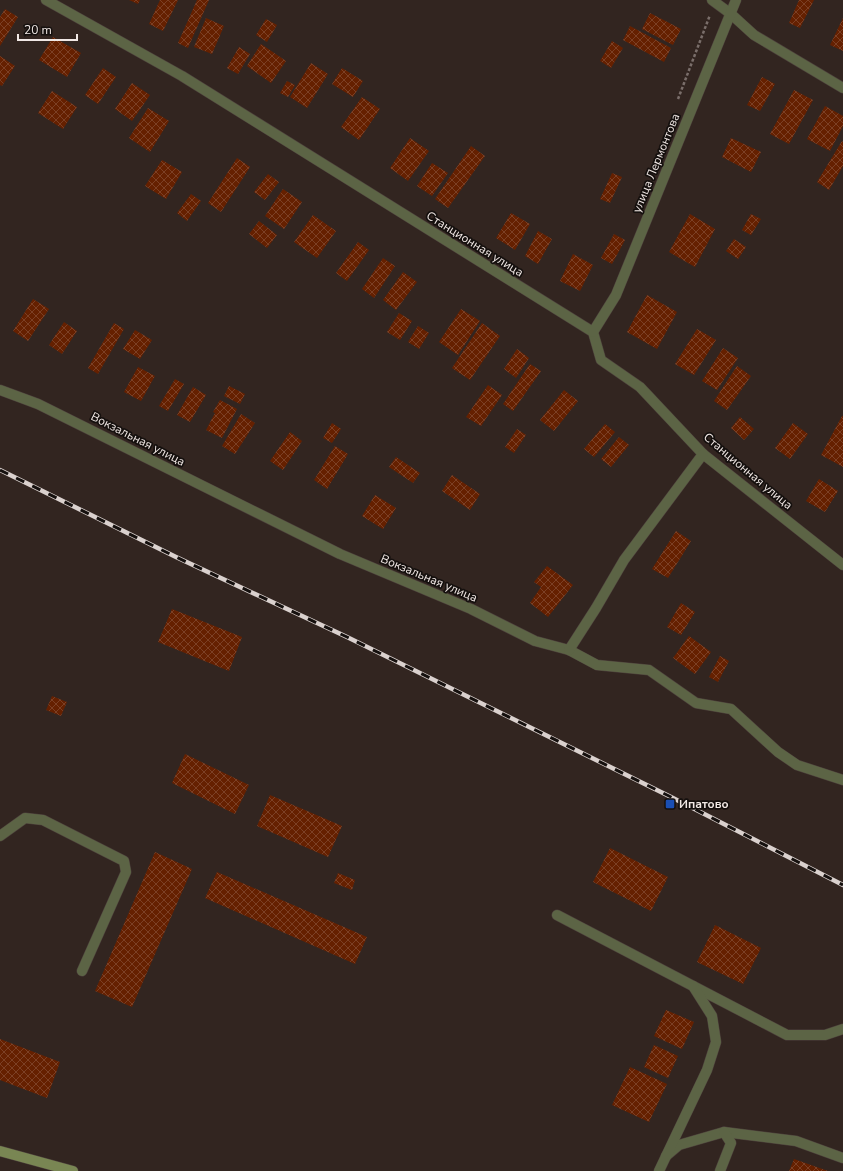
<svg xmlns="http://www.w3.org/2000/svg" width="843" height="1171" font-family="'Nunito Sans',sans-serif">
  <defs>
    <pattern id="building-cross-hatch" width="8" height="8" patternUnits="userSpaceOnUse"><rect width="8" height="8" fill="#652000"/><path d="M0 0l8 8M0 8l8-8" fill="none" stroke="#7c4025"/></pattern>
  </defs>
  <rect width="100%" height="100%" fill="#322520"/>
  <g fill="url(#building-cross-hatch)">
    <path d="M129 0H140L138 4Z"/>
    <path d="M160 0H178L163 31 149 24Z"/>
    <path d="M197 0H209L188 48 178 43Z"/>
    <path d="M799 0H814L800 28 789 23Z"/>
    <path d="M5 9 18 17 0 46V17Z"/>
    <path d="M650 13 681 29 673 45 642 29Z"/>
    <path d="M206 18 224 26 212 54 194 47Z"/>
    <path d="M843 18V51L830 45Z"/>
    <path d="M266 19 277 25 267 42 256 35Z"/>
    <path d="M630 26 671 48 664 62 623 40Z"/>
    <path d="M53 37 81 53 67 77 39 60Z"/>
    <path d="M612 41 623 48 611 68 600 61Z"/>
    <path d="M261 44 286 61 271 83 247 66Z"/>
    <path d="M239 47 250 54 238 74 227 68Z"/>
    <path d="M0 56 15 66 2 86 0 85Z"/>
    <path d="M311 63 328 74 307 108 290 97Z"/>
    <path d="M103 68 116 77 98 104 85 95Z"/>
    <path d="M342 68 363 81 353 97 332 84Z"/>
    <path d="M762 77 775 84 760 111 747 105Z"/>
    <path d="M287 81 295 85 288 97 280 93Z"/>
    <path d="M132 83 150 95 132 121 115 109Z"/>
    <path d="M794 90 813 100 789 144 770 134Z"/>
    <path d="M52 91 77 107 63 129 38 113Z"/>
    <path d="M362 97 380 109 359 140 341 127Z"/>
    <path d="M825 106 843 116V126L830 151 807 139Z"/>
    <path d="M148 108 169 121 150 152 129 138Z"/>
    <path d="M410 138 429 151 408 181 390 168Z"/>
    <path d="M731 138 761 152 751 172 722 157Z"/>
    <path d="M842 141 843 142V166L829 190 817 182Z"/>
    <path d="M471 146 485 156 448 208 435 199Z"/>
    <path d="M237 158 250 167 221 212 208 203Z"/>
    <path d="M162 160 182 172 166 199 145 186Z"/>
    <path d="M432 163 448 173 432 196 417 186Z"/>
    <path d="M612 173 622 177 610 203 600 199Z"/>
    <path d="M268 174 279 182 265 200 254 192Z"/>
    <path d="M283 189 302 202 284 229 265 216Z"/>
    <path d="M191 194 201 201 187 221 177 213Z"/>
    <path d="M511 213 530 224 515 250 496 238Z"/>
    <path d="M690 214 715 229 695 267 669 252Z"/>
    <path d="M751 214 761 219 751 235 742 230Z"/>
    <path d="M313 215 336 231 317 258 294 242Z"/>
    <path d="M259 221 277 235 267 248 249 234Z"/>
    <path d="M538 231 552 239 538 264 525 256Z"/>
    <path d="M614 234 625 240 612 264 601 258Z"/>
    <path d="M734 239 746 247 738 259 726 251Z"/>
    <path d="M358 242 369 250 347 281 336 273Z"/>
    <path d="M573 254 593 265 580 291 560 281Z"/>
    <path d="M383 258 395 266 374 298 362 289Z"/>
    <path d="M403 272 417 282 396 310 383 300Z"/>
    <path d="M647 295 677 312 657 349 627 332Z"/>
    <path d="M33 299 49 309 28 341 13 331Z"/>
    <path d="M461 309 480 321 458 355 439 342Z"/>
    <path d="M399 313 412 321 400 340 387 332Z"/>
    <path d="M64 322 77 331 62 354 49 345Z"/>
    <path d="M114 323 124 329 98 374 88 368Z"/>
    <path d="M482 323 500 336 470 380 452 368Z"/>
    <path d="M418 326 429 333 419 349 408 342Z"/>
    <path d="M697 329 716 340 694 375 675 364Z"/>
    <path d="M135 330 152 340 140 359 123 349Z"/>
    <path d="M723 348 738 358 717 390 702 381Z"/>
    <path d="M517 349 529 358 516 378 504 369Z"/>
    <path d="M530 364 541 371 513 411 503 404Z"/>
    <path d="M737 366 751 376 727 410 714 401Z"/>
    <path d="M138 367 155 376 141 401 124 392Z"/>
    <path d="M175 379 184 384 168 411 159 406Z"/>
    <path d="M488 385 502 395 481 426 466 417Z"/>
    <path d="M229 386 245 394 240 404 224 396Z"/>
    <path d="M193 387 206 395 190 422 177 415Z"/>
    <path d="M564 390 578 401 554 431 540 420Z"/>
    <path d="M220 400 237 409 222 438 206 430 215 413 213 412Z"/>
    <path d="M241 414 255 423 235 454 222 446Z"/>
    <path d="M842 416H843V467L821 455Z"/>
    <path d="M740 417 754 429 744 440 731 428Z"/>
    <path d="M332 423 341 429 332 443 323 438Z"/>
    <path d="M793 423 808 434 790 459 775 448Z"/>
    <path d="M605 424 615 432 594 457 584 449Z"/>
    <path d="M517 429 526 435 514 453 505 447Z"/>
    <path d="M290 432 302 441 283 470 270 461Z"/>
    <path d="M619 437 629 445 611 467 601 459Z"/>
    <path d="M335 446 348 454 327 489 314 480Z"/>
    <path d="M396 457 420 473 413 483 389 467Z"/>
    <path d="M452 475 480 494 470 510 442 491Z"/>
    <path d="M819 479 838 491 825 512 806 501Z"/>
    <path d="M375 495 396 508 383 529 362 516Z"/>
    <path d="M676 531 691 541 668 578 652 569Z"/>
    <path d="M547 566 573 585 548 617 530 603 541 587 534 582Z"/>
    <path d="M681 603 695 612 681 635 667 627Z"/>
    <path d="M172 609 242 637 229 671 158 642Z"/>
    <path d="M689 636 711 652 695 674 673 658Z"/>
    <path d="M720 656 729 661 718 682 709 677Z"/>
    <path d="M52 696 67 702 61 716 46 710Z"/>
    <path d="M185 754 249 785 235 814 172 783Z"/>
    <path d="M270 795 342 826 328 857 257 826Z"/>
    <path d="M610 848 668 877 651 911 593 882Z"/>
    <path d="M155 852 192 869 132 1007 95 991Z"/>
    <path d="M217 872 367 937 355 964 205 898Z"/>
    <path d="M338 873 355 880 352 890 334 883Z"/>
    <path d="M715 925 761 948 743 984 697 962Z"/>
    <path d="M666 1010 694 1022 682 1049 654 1036Z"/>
    <path d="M0 1039 60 1062 47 1098 0 1080Z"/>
    <path d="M654 1045 678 1056 668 1078 644 1067Z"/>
    <path d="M630 1067 667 1084 649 1122 612 1105Z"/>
    <path d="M794 1159 828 1171H789Z"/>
  </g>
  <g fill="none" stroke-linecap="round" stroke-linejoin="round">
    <g stroke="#4d403c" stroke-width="11">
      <g id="lane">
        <path d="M0 836 25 818 43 820 124 861 126 872 82 971"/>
        <path d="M693 986 787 1035H825L843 1029"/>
        <path d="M666 1156 679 1145 724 1132 796 1141 843 1158"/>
        <path d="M720 1171 731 1143 724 1132"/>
      </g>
    </g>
    <g stroke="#4d403c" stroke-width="11">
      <g id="street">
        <path d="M46 0 182 76 593 332 601 360 640 387 703 454 843 565"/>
        <path d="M712 0 731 14 754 35 843 88"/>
        <path d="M593 332 616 295 736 0"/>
        <path d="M0 390 38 404 340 554 471 609 535 641 569 650 597 665 649 670 696 703 731 709 778 752 797 765 843 780"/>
        <path d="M569 650 596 608 624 560 703 454"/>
        <path d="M557 915 693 986 712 1016 716 1042 707 1070 659 1171"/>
      </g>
    </g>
    <g stroke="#4d403c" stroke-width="11">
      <path id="secondary" d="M0 1151 73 1171"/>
    </g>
    <path stroke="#7a6e6a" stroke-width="2.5" stroke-dasharray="3 2" stroke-linecap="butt" d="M678 99 710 15"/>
    <use href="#lane" stroke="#5c6445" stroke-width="10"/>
    <use href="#street" stroke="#5c6445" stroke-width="10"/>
    <use href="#secondary" stroke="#798653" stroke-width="10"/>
    <g stroke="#dad1ce" stroke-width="4.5">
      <path id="rail" d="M0 470 176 557 347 637 671 797 843 885"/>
    </g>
    <use href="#rail" stroke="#15100e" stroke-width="3" stroke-dasharray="9" stroke-linecap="butt"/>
  </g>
  <rect fill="#1a4fb4" stroke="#15100e" stroke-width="1.5" x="665" y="799" width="10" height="10" rx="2"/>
  <g text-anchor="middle" stroke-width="3.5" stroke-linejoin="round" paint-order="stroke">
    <g font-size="12" fill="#f1e8e5" stroke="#15100e">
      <text transform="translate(656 163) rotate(-68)" y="4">улица Лермонтова</text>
      <text transform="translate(475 244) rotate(32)" y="4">Станционная улица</text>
      <text transform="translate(138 439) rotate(27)" y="4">Вокзальная улица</text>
      <text transform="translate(748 471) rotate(40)" y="4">Станционная улица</text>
      <text transform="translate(429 578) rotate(23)" y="4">Вокзальная улица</text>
    </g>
    <g font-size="12" font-weight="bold" fill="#f1e8e5" stroke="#15100e" text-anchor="start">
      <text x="679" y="808">Ипатово</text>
    </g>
  </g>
  <path d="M18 34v6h59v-6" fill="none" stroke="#f1e8e5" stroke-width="2"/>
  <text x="24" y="34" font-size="12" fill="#f1e8e5" stroke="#15100e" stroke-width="3" paint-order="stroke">20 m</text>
</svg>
